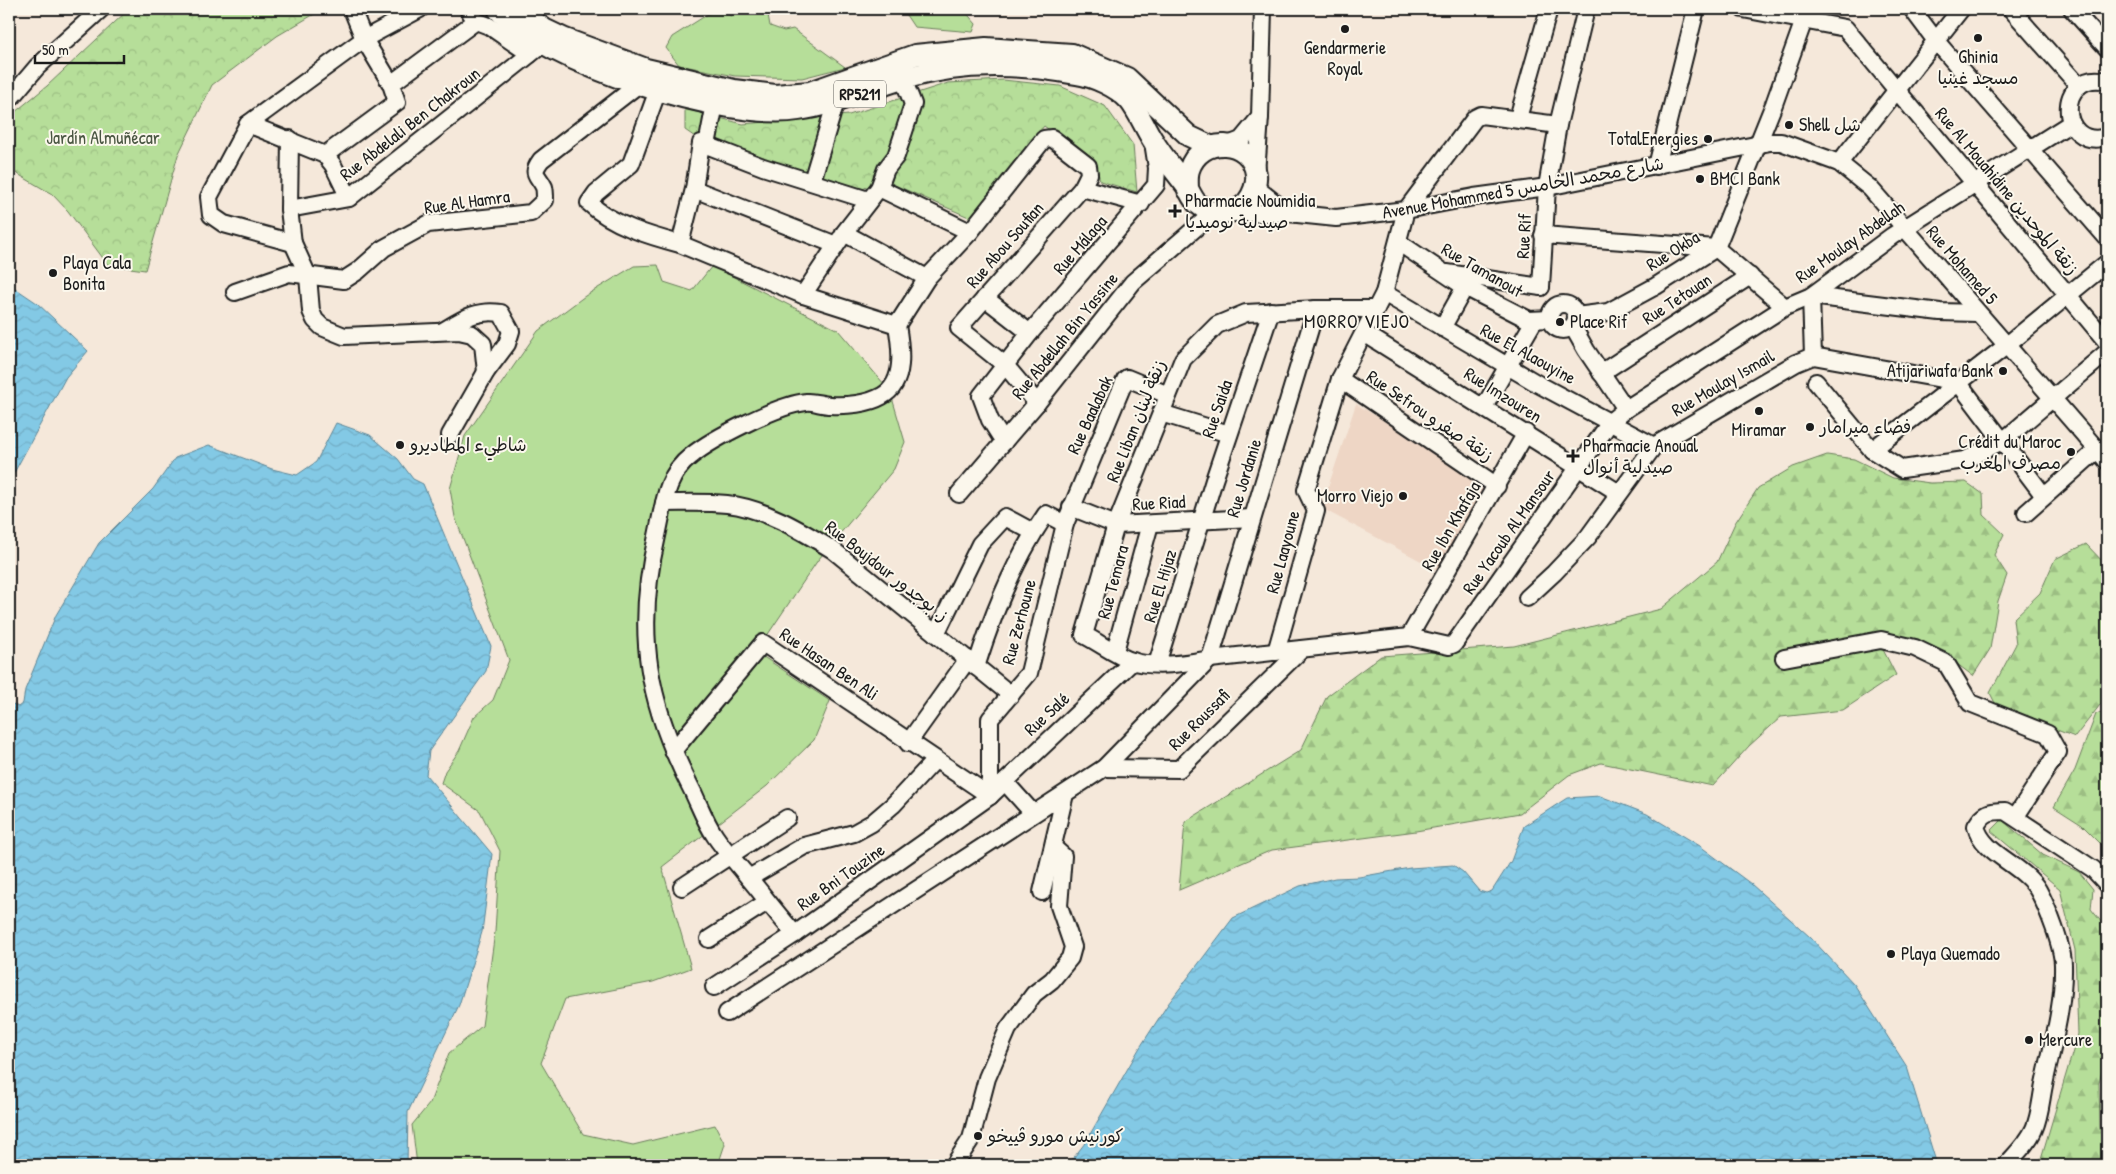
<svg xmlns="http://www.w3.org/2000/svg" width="2116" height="1174" font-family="'Patrick Hand','Playpen Sans Arabic',sans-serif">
  <defs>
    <pattern id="forest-firs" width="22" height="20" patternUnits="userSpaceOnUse" patternTransform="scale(1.25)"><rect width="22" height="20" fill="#b6de99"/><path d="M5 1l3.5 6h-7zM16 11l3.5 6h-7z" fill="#9cbe83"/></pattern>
    <pattern id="park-crowns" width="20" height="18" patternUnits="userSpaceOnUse" patternTransform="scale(1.25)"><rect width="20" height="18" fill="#b6de99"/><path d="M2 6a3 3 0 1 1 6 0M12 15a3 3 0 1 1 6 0" fill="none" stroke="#9cbe83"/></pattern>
    <pattern id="water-waves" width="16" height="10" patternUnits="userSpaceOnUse" patternTransform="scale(1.25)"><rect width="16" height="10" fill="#83c9e5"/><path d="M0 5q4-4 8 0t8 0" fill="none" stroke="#71acc4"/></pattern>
  </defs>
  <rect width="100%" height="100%" fill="#f5e8da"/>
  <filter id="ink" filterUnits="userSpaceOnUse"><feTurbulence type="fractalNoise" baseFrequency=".02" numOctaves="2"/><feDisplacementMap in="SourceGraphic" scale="10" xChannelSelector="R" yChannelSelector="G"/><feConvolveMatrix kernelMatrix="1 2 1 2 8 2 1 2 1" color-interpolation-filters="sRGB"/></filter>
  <g filter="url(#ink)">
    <path fill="#eed6c5" d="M1356 404 1488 484 1438 570 1321 508Z"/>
    <g fill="#b6de99" stroke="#697d5a">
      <path d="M716 9H726L730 16 744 9H767L770 26 784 31 793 29 845 67 802 78 735 76 679 65 666 48 672 37Z"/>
      <path d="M902 9H963L976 24 973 32 914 27Z"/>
      <path d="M658 265 664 282 692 291 712 266 838 330 890 391 905 442 894 469 818 560 756 652 830 701 814 740 767 786 662 867 691 968 653 982 565 999 541 1063 583 1134 633 1145 715 1125 725 1144 718 1165H417L412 1125 430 1103 449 1053 482 1026 495 932 500 851 480 811 441 783 445 771 459 751 474 717 493 700 509 660 455 517 450 489 465 436 538 331 585 296 634 266Z"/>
    </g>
    <g fill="url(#forest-firs)" stroke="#697d5a">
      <path d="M1827 455 1854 459 1893 478 1930 483 1966 482 1983 494 1984 515 2004 534 1994 555 2007 575 1998 601 1990 649 1973 676 1940 651 1914 643 1877 638 1896 675 1843 710 1781 717 1749 746 1713 786 1601 763 1569 775 1520 813 1416 831 1272 850 1179 890 1185 822 1301 750 1327 696 1381 656 1514 646 1661 609 1717 562 1735 523 1758 488 1793 467Z"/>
      <path d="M2086 544 2107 566V696L2075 737 1997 707 1990 693 2016 644 2013 619 2040 593 2055 559Z"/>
      <path d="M2107 710V850L2082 825 2054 807 2075 770 2096 714Z"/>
      <path d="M2002 820 2043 855 2079 872 2093 889 2091 909 2107 929V1053L2099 1083 2100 1129 2107 1154V1165H2036L2040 1162 2078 1034 2075 950 2060 889 1991 831Z"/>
    </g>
    <g fill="url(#park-crowns)" stroke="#697d5a">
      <path d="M129 9H323L277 36 212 85 178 155 145 270 108 265 68 211 52 194 9 169V117L47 86Z"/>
      <path d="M1003 80 1060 86 1105 106 1133 145 1137 192 1100 181 1096 164 1044 126 971 218 881 179 863 189 698 139 685 130V109L743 124 849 115 948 83Z"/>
    </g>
    <g fill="url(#water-waves)" stroke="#5a8495">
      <path d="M9 284 37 303 88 351 66 377 9 482Z"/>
      <path d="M336 423 370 435 398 459 413 479 423 484 491 646 486 671 429 751 426 775 492 854 482 932 459 1005 408 1112 407 1165H9V702L18 707 23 703 25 690 56 615 99 543 153 489 175 458 209 445 272 469 297 475 316 462Z"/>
      <path d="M1600 796 1647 814 1700 846 1751 884 1810 937 1854 984 1907 1067 1937 1165H1068L1085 1143 1139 1049 1168 1004 1233 918 1300 886 1335 878 1359 877 1410 868 1453 865 1463 872 1479 891 1486 893 1492 891 1511 861 1524 826 1567 798Z"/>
    </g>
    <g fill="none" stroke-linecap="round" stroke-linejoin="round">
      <g stroke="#1c1c1c" stroke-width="20">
        <g id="minor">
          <path d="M468 9 476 21 489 26 530 54"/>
          <path d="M1743 9 1845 28 2107 342"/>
          <path d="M1912 9 1936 41 2107 238"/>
          <path d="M2011 9 2079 86"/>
          <path d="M2072 9 2107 48"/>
          <path d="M662 79 631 164 596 193 589 203C612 225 650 236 680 244L803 295 897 325 927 278 970 232 1044 139 1052 138 1088 166 1089 174 1082 188 959 328 1005 365 1037 403"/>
          <path d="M903 79 913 104 896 156 886 169 879 188 844 233 927 278"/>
          <path d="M2107 81C2055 69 2057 151 2107 137"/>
          <path d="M391 84 476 21"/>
          <path d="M9 100 37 67 101 9"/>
          <path d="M1518 118 1549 9"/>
          <path d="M248 124 325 155 397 102 391 84 364 39 352 9"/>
          <path d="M290 139 289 209 293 243 308 276 311 311 315 320 322 327 344 336 459 331 472 334 483 344 486 372"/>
          <path d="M707 145 715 104"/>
          <path d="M1228 145 1241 140 1260 117"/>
          <path d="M325 155 333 165 349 198"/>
          <path d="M1839 163 1961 9"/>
          <path d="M1657 166 1696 9"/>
          <path d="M1256 174 1260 117 1263 9"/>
          <path d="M812 181 836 101"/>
          <path d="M1255 187 1288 213"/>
          <path d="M879 188 970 232"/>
          <path d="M1082 188 1141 204"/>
          <path d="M694 189 836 245"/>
          <path d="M289 209 349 198 543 44"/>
          <path d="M1231 213H1288L1336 218 1406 210 1474 197 1547 187 1770 142H1781L1839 163 1870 188 2107 461"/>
          <path d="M1543 235 1716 248 1785 307"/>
          <path d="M1398 242 1465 287 1529 320 1550 319"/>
          <path d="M293 243 224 224 211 215 209 197 248 124 364 39 420 9"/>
          <path d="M680 244 694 189 701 143 763 167 868 200"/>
          <path d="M1447 273 1541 287"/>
          <path d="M1541 287 1547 187 1558 125 1586 9"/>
          <path d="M235 292 289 273 344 280 358 271 384 248 428 224 531 213 545 200C545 196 545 190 544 187 538 174 530 175 541 160L639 84"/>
          <path d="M1384 293 1538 384 1654 446"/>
          <path d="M803 295 841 238"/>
          <path d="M985 298 1030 333"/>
          <circle cx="1563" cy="317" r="13"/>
          <path d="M1376 309H1316L1246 313 1217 325 1183 359 1116 525 1084 635C1100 643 1116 656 1132 661 1153 668 1189 663 1210 659L1409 637 1449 646 1454 644 1611 421 1626 409 1785 307 1811 296 1892 236 2071 123"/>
          <path d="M1576 316 1608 312 1656 286 1716 248 1774 104 1808 9"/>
          <path d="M1573 327 1586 350 1626 409"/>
          <path d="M1442 328 1465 287"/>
          <path d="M443 331C463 319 477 309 501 313L511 331 507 344 486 372 450 435"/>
          <path d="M1364 333 1619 493"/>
          <path d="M1813 356 1958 382 2044 496"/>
          <path d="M1813 356 1811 296 1940 312 1977 313"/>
          <path d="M1601 373 1750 276"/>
          <path d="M1340 379 1497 486"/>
          <path d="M1816 382 1872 450 1902 469 1965 460 2004 440 2107 352"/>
          <path d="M1484 407 1534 321"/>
          <path d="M1161 413 1229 434"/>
          <path d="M1004 442 990 420 981 396 1030 333 1156 185 1157 168 1153 142"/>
          <path d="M1872 450 2006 346 2107 263"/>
          <path d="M959 494 1037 403 1133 282 1213 213"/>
          <path d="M664 503C685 503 706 502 727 504 764 508 802 531 833 550L1011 695"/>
          <path d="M1071 507 1116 525 1252 518"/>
          <path d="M2026 513 2097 450"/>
          <path d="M1527 598 1554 573 1588 537 1654 446 1796 363 1813 356"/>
          <path d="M936 634 980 544 1005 517 1033 532"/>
          <path d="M1409 637 1526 433"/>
          <path d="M1115 651 1150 524"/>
          <path d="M1276 652 1316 511 1306 490 1340 379 1384 293 1406 210 1475 118 1481 115 1558 125"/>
          <path d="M1784 658 1881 640 1915 648 1946 663 1970 703 2048 734 2058 752 2016 816"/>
          <path d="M1157 664 1214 480 1271 311"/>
          <path d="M976 667C993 613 1014 560 1046 514L1065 524"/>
          <path d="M908 743 968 659"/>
          <path d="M673 751 763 643 990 796"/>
          <path d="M1104 768 1179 769 1302 649"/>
          <path d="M1005 782 1032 812"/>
          <path d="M990 796V719L1029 673 1065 524 1125 380 1127 378 1168 395"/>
          <path d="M749 878 804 846 854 833 872 823 893 805 935 760"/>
          <path d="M682 887 787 818"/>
          <path d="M1042 892 1065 794"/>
          <path d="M795 934C777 914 761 892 743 871 734 860 723 848 715 836 706 823 700 807 693 792 648 705 634 633 657 536 664 505 665 476 691 456 713 438 778 405 806 402 813 401 822 405 830 405 846 406 868 404 882 396 906 383 901 348 897 325"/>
          <path d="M709 939 767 902"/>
          <path d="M714 987 795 934 990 796 1133 661"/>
          <path d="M727 1013 1104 768 1210 659 1316 309"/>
          <path d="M954 1165 971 1139 987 1078 1008 1029 1034 994 1052 980 1070 958 1073 947 1059 906 1063 856 1054 848"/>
          <path d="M2006 1165C2016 1154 2028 1143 2034 1129 2040 1116 2041 1099 2044 1085 2052 1046 2064 1006 2063 965 2063 947 2047 906 2038 890 2023 864 1982 854 1976 826 1984 812 1990 811 2005 811L2093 869 2107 884"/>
        </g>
      </g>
      <g stroke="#1c1c1c" stroke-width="24">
        <g id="major">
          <path d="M498 9C544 64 727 121 798 110 835 105 868 89 903 79 959 62 1019 63 1076 74 1094 77 1116 86 1129 100 1138 111 1144 126 1152 139 1162 156 1175 171 1187 187 1190 192 1193 200 1198 204 1211 216 1235 216 1247 202 1253 195 1257 184 1256 174 1251 137 1200 135 1189 170 1187 176 1188 184 1188 190"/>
          <path d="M518 9 544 29 565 39 646 69 734 90 775 95 810 92 915 55 986 48 1072 54 1127 78 1189 136 1210 146"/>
        </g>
      </g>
      <use href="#minor" stroke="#fbf7ec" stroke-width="16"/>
      <use href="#major" stroke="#fbf7ec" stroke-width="20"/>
    </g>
  </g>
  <g fill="#1c1c1c" stroke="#fbf7ec" stroke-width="2">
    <circle cx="1345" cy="29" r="5"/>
    <circle cx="1978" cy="38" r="5"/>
    <circle cx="1789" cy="125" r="5"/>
    <circle cx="1708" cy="139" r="5"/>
    <circle cx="1700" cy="179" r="5"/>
    <path d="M1172.5 203.5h5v5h5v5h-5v5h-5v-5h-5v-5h5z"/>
    <circle cx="53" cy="273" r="5"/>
    <circle cx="1560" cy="322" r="5"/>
    <circle cx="2003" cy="371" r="5"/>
    <circle cx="1759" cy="411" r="5"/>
    <circle cx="1810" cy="427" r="5"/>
    <circle cx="400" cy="445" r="5"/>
    <circle cx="2071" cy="452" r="5"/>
    <path d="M1570.5 448.5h5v5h5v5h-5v5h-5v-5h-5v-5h5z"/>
    <circle cx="1403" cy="496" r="5"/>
    <circle cx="1891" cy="954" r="5"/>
    <circle cx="2029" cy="1040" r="5"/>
    <circle cx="978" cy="1136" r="5"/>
  </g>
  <g text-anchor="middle" stroke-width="4" stroke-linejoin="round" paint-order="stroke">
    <rect fill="#fbf7ec" stroke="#5f5e5a" stroke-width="1" x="834" y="80.5" width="52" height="27" rx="4"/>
    <g font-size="16" font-weight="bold" fill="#1c1c1c">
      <text x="860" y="100">RP5211</text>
    </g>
    <g font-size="18" fill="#1c1c1c" stroke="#fbf7ec" text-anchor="start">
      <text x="1345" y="54" text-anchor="middle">Gendarmerie<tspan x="1345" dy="21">Royal</tspan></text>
      <text x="1978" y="63" text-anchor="middle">Ghinia<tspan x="1978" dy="21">مسجد غينيا</tspan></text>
      <text x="1799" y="131">Shell شل</text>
      <text x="1698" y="145" text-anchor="end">TotalEnergies</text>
      <text x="1710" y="185">BMCI Bank</text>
      <text x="1185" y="207">Pharmacie Noumidia<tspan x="1185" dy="21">صيدلية نوميديا</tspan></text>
      <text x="63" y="269">Playa Cala<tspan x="63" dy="21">Bonita</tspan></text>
      <text x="1570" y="328">Place Rif</text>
      <text x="1993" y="377" text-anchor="end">Atijariwafa Bank</text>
      <text x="1820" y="433">فضاء ميرامار</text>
      <text x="1759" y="436" text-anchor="middle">Miramar</text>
      <text x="2061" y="448" text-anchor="end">Crédit du Maroc<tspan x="2061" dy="21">مصرف المغرب</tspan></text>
      <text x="410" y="451">شاطيء المطاديرو</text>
      <text x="1583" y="452">Pharmacie Anoual<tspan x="1583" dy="21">صيدلية أنوال</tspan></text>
      <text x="1393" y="502" text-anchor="end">Morro Viejo</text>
      <text x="1901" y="960">Playa Quemado</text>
      <text x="2039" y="1046">Mercure</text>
      <text x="988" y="1142">كورنيش مورو ڤييخو</text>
    </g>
    <g font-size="18" fill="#1c1c1c" stroke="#fbf7ec">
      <text transform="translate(410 124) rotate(-38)" y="6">Rue Abdelali Ben Chakroun</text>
      <text transform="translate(1523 188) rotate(-10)" y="6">Avenue Mohammed 5 شارع محمد الخامس</text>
      <text transform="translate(2007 191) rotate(50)" y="6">Rue Al Mouahidine زنقة الموحدين</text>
      <text transform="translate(467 202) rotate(-8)" y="6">Rue Al Hamra</text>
      <text transform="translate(1524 236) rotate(-87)" y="6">Rue Rif</text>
      <text transform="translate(1850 242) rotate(-35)" y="6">Rue Moulay Abdellah</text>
      <text transform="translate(1005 245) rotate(-49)" y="6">Rue Abou Soufian</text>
      <text transform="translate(1080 245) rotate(-49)" y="6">Rue Málaga</text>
      <text transform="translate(1673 251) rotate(-32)" y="6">Rue Okba</text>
      <text transform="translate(1962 265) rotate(49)" y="6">Rue Mohamed 5</text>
      <text transform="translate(1482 270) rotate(30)" y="6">Rue Tamanout</text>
      <text transform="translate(1677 299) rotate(-33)" y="6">Rue Tetouan</text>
      <text transform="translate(1065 336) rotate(-51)" y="6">Rue Abdellah Bin Yassine</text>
      <text transform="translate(1528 354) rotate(29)" y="6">Rue El Alaouyine</text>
      <text transform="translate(1723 383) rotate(-30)" y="6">Rue Moulay Ismail</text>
      <text transform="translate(1503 395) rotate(32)" y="6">Rue Imzouren</text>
      <text transform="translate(1217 409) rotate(-71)" y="6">Rue Saida</text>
      <text transform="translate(1090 415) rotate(-65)" y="6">Rue Baalabak</text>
      <text transform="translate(1430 416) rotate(34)" y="6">Rue Sefrou زنقة صفرو</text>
      <text transform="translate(1136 421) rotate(-68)" y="6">Rue Liban زنقة لبنان</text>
      <text transform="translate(1244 478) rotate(-73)" y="6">Rue Jordanie</text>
      <text transform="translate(1159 503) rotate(-3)" y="6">Rue Riad</text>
      <text transform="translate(1451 526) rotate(-60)" y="6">Rue Ibn Khafaja</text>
      <text transform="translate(1509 532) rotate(-55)" y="6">Rue Yacoub Al Mansour</text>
      <text transform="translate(1283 552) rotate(-75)" y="6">Rue Laayoune</text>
      <text transform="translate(887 571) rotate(38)" y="6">Rue Boujdour ز. بوجدور</text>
      <text transform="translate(1113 582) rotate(-75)" y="6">Rue Temara</text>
      <text transform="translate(1160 586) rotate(-73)" y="6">Rue El Hijaz</text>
      <text transform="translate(1019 622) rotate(-75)" y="6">Rue Zerhoune</text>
      <text transform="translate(829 664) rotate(34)" y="6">Rue Hasan Ben Ali</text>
      <text transform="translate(1047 714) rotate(-43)" y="6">Rue Salé</text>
      <text transform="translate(1199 720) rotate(-45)" y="6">Rue Roussafi</text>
      <text transform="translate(841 877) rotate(-35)" y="6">Rue Bni Touzine</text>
    </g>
    <g font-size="18" fill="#4a5642" stroke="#fbf7ec">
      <text x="103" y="144">Jardín Almuñécar</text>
    </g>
    <g font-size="19" letter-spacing="1" fill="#1c1c1c" stroke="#fbf7ec">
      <text x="1357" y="328">MORRO VIEJO</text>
    </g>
  </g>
  <rect width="2116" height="1174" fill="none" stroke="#fbf7ec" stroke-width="30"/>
  <rect x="15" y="15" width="2086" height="1144" fill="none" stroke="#1c1c1c" stroke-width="2" filter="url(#ink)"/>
  <path d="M35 55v8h89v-8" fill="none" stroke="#1c1c1c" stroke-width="2.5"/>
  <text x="42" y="55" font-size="15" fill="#1c1c1c" stroke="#fbf7ec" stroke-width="4" paint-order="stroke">50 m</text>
</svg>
